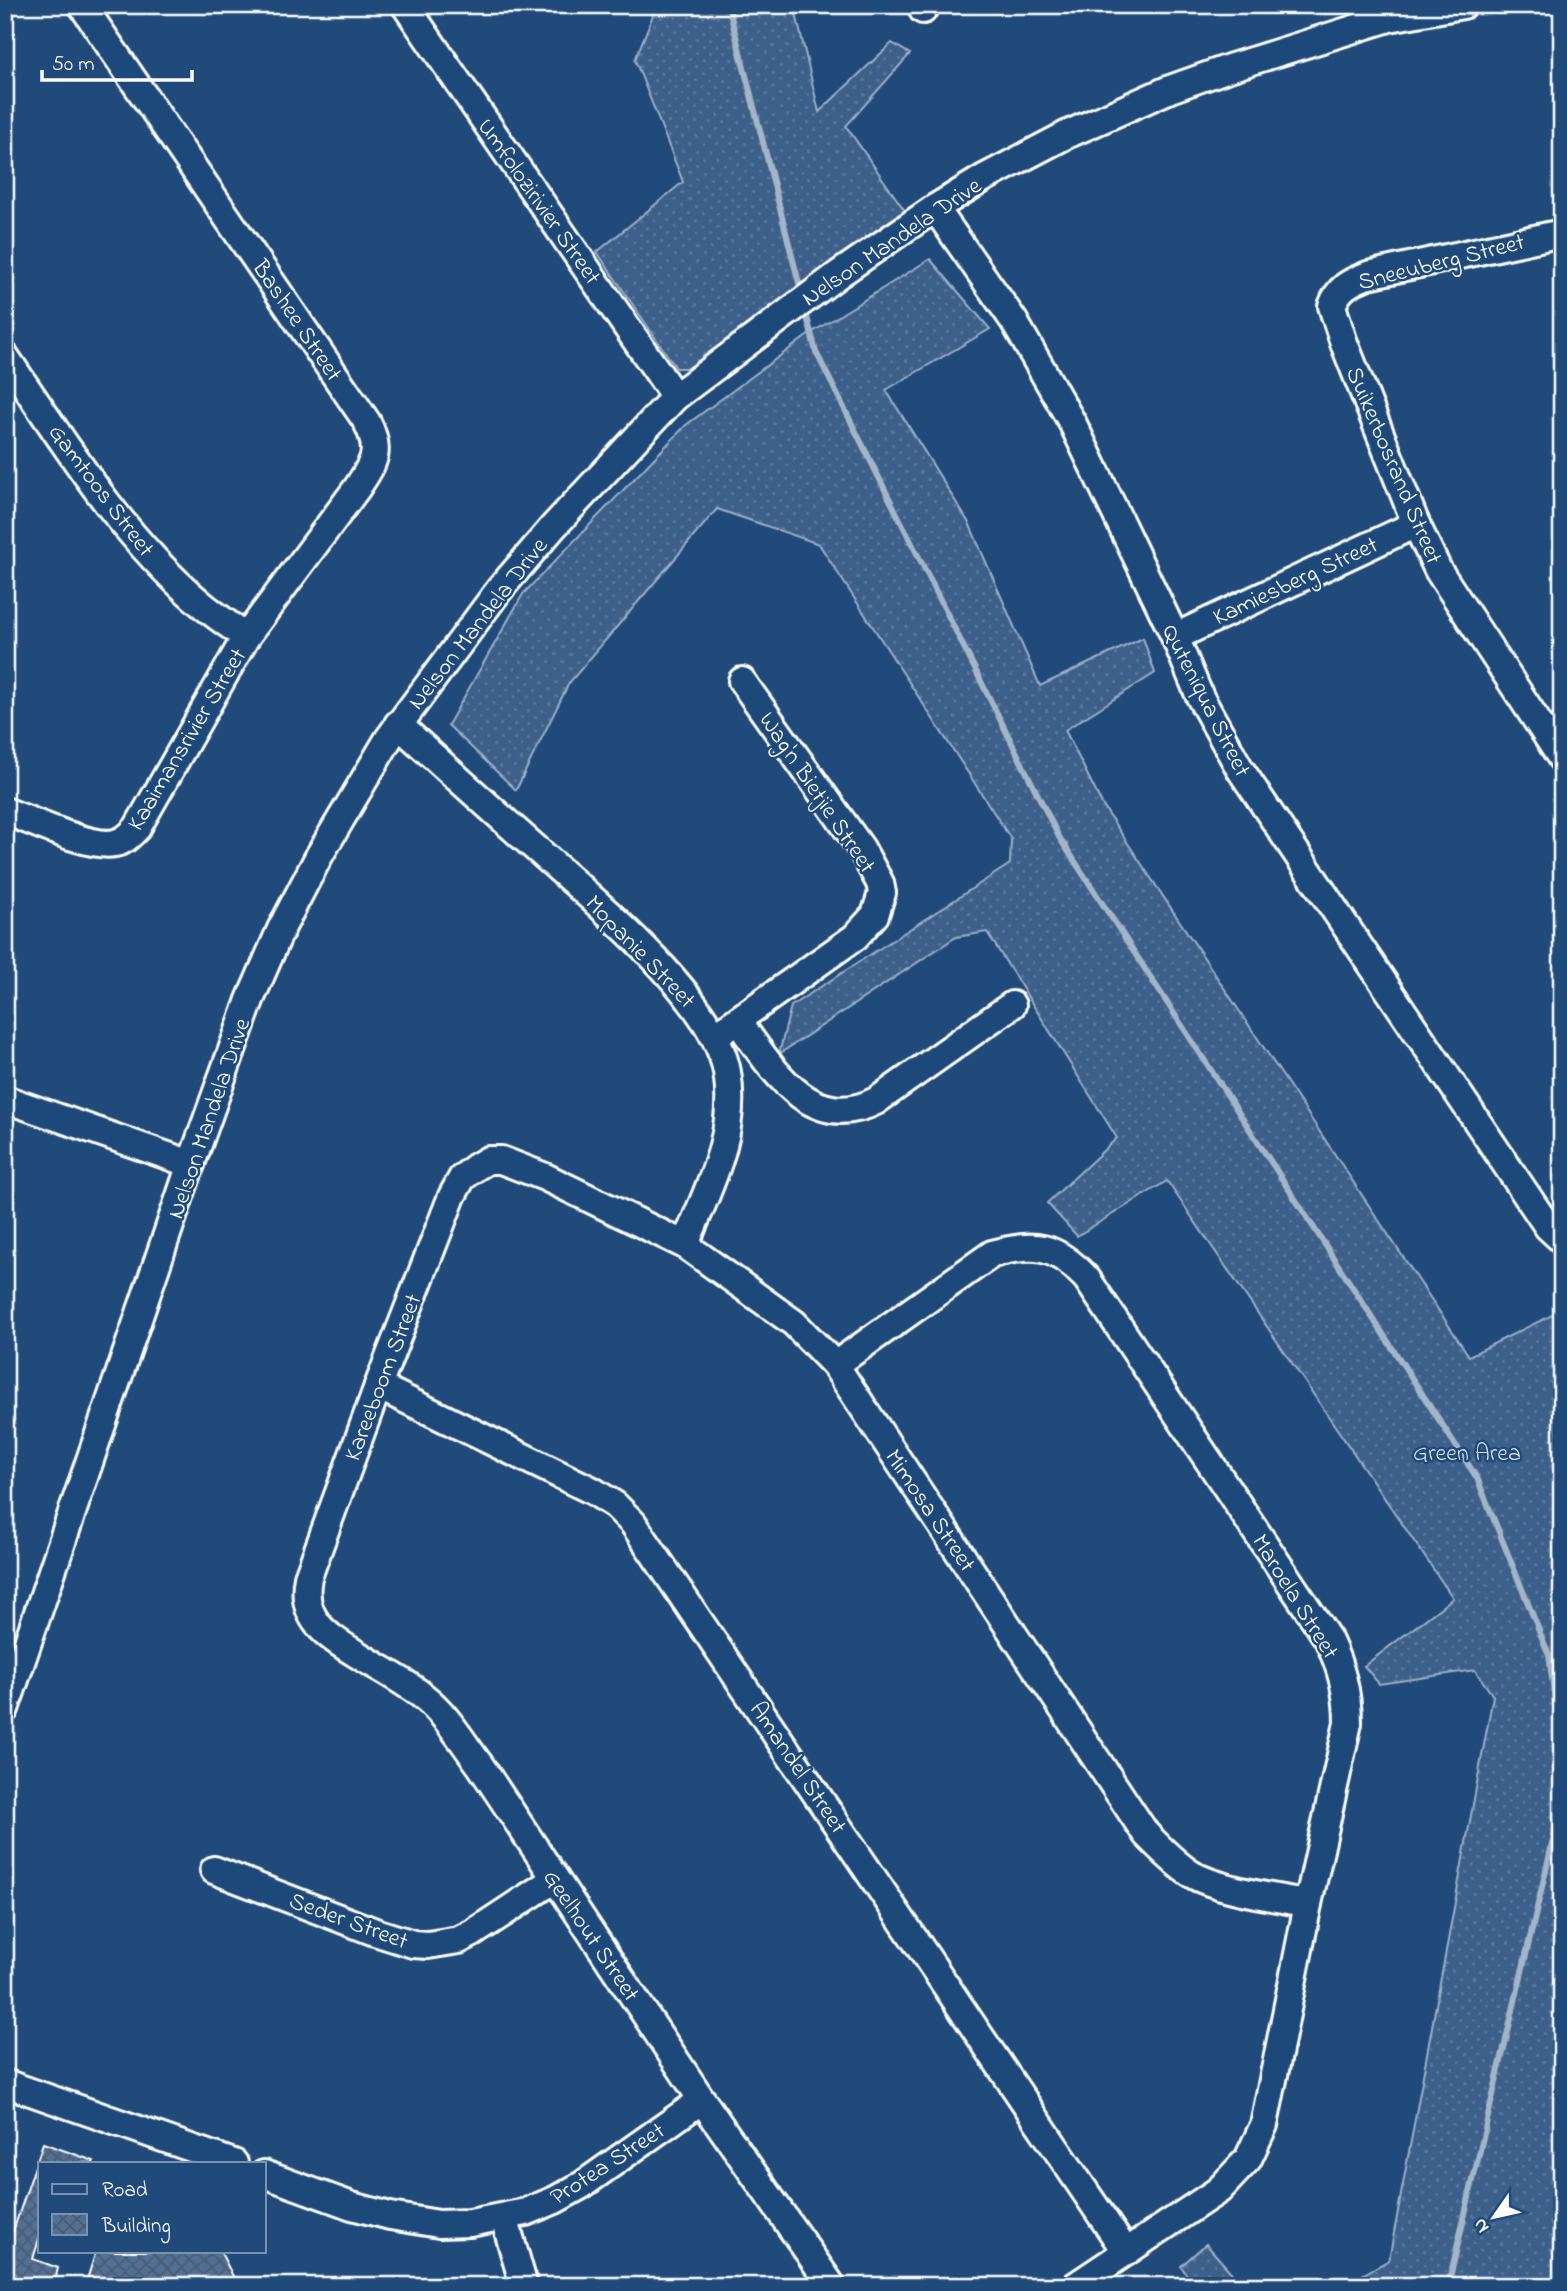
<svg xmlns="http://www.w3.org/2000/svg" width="1567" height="2291" font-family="'Indie Flower',sans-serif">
  <defs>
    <pattern id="grass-dots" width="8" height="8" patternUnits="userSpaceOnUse" patternTransform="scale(1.75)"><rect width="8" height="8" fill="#3c618b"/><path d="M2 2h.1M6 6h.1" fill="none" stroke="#59799c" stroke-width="1.8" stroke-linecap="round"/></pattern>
    <pattern id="building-cross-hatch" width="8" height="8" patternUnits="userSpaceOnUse" patternTransform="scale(1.75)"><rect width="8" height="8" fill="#507197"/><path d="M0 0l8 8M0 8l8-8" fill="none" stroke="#4e5b6a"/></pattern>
  </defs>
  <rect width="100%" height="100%" fill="#1f4a7a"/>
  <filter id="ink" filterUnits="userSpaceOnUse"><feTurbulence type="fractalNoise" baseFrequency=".0143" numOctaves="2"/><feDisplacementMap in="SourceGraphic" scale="14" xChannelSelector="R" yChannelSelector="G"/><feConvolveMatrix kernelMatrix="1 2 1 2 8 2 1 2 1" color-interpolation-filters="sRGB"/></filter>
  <g filter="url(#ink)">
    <g fill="url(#grass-dots)" stroke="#9eb0c5" stroke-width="2">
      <path d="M657 5H794L819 112 892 43 910 54 846 126 912 221 701 368H676L597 252 683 182 635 60Z"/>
      <path d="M930 259 990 329 886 390 969 523 1040 686 1143 638 1155 673 1065 730 1103 806 1469 1356 1562 1310 1561 2286H1342L1389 2260 1493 1696 1475 1670 1379 1684 1364 1666 1453 1598 1167 1181 1077 1236 1047 1203 1117 1138 987 932 956 937 779 1054 791 1006 1010 864 1011 839 819 544 717 509 569 683 516 790 448 725 523 594 686 425 811 333Z"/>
      <path d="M1206 2244 1243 2286H1194L1181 2266Z"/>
    </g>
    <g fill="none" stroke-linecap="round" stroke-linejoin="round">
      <g stroke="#a3b5c8" stroke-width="6">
        <path d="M728 5 802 295"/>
        <path d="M805 309 816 352 1059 837 1477 1478 1549 1655 1562 1753"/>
        <path d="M1448 2286 1562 1802"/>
      </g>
    </g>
    <g fill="url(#building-cross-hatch)" stroke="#fff" stroke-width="2">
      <path d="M43 2143 94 2161 93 2163H40V2236L33 2259 58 2268 54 2286H5V2255Z"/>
      <path d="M96 2251H220L238 2286H85Z"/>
    </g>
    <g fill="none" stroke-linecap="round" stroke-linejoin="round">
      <g stroke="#fff" stroke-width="32">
        <g id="minor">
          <path d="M405 5 675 397"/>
          <path d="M923 10 926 5"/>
          <path d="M935 208 1014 321 1073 424 1175 637 1200 697 1240 769 1548 1227 1562 1240"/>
          <path d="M1562 233 1368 275C1350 282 1339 287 1332 306L1344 343 1416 524 1438 570 1562 759"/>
          <path d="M5 356C64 442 119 534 199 602 214 615 231 626 246 637"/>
          <path d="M1175 637 1416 524"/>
          <path d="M398 724C445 767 492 810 540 852 595 902 714 998 727 1072 738 1135 708 1188 685 1245"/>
          <path d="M5 811C30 820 91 849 115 843 125 841 130 835 137 828L246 637 357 488C374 462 382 452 367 422L82 5"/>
          <path d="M738 1021C771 1067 810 1134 876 1101L1012 1005"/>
          <path d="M715 1036 855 937 875 915 882 893 880 883 861 848 742 681"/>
          <path d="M5 1099 191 1164"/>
          <path d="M835 1365 992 1254C1035 1242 1056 1245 1087 1279L1328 1639C1341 1667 1348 1692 1348 1723L1308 1904 1264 2125 1248 2159 1219 2190 1075 2286"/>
          <path d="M378 1386 593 1491 615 1505 633 1523 1126 2252"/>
          <path d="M5 1709 191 1164 250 1000 281 929 319 856 389 738 499 590 554 526 675 397 839 274 935 208 984 178 1066 135 1170 89 1229 68 1389 18 1463 5"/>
          <path d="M214 1870 375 1932 413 1944 428 1945 459 1940 473 1933 555 1879"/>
          <path d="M5 2083 234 2163"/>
          <path d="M264 2174 352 2206 390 2216 439 2224 470 2223 526 2212 555 2200 582 2185 702 2100"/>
          <path d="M504 2217 524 2286"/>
          <path d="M832 2286 702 2100 480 1765C464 1744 450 1720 430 1702 410 1684 386 1672 363 1658 331 1638 299 1622 308 1577L378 1386 452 1196 462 1178 476 1167 488 1160H501L545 1177 685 1245 794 1323 835 1365 1146 1834C1160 1848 1174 1863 1191 1874 1219 1890 1275 1897 1308 1904"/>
        </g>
      </g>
      <use href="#minor" stroke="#1f4a7a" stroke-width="26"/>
    </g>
  </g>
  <g text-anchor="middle" stroke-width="5" stroke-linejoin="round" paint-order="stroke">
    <g font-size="24" fill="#fff" stroke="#1f4a7a">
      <text transform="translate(540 201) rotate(55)" y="8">Umfolozirivier Street</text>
      <text transform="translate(891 241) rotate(-34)" y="8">Nelson Mandela Drive</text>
      <text transform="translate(1441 261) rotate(-14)" y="8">Sneeuberg Street</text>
      <text transform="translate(298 320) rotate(56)" y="8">Bashee Street</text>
      <text transform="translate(1395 465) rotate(67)" y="8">Suikerbosrand Street</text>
      <text transform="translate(102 490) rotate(53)" y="8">Gamtoos Street</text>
      <text transform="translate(1295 580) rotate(-25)" y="8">Kamiesberg Street</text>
      <text transform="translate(477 623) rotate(-52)" y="8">Nelson Mandela Drive</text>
      <text transform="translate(1207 700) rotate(63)" y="8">Quteniqua Street</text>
      <text transform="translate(186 739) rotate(-59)" y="8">Kaaimansrivier Street</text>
      <text transform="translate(818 792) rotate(56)" y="8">Wag'n Bietjie Street</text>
      <text transform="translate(641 951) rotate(46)" y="8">Mopanie Street</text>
      <text transform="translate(208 1118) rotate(-71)" y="8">Nelson Mandela Drive</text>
      <text transform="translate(382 1377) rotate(-69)" y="8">Kareeboom Street</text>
      <text transform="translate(931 1510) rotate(56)" y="8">Mimosa Street</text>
      <text transform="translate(1296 1596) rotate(58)" y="8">Maroela Street</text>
      <text transform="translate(799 1767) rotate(56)" y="8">Amandel Street</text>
      <text transform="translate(349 1920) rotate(20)" y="8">Seder Street</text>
      <text transform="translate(592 1935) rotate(56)" y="8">Geelhout Street</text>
      <text transform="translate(607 2163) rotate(-33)" y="8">Protea Street</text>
    </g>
    <g font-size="24" fill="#d8dfe8" stroke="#1f4a7a">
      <text x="1467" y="1460">Green Area</text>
    </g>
  </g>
  <rect width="1567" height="2291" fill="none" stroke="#1f4a7a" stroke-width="28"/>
  <rect x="14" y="14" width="1539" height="2263" fill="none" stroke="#fff" stroke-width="2.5" filter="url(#ink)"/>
  <rect x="38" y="2162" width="228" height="91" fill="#1f4a7a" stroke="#7992af" stroke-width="2"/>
  <rect x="52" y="2184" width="35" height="10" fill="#1f4a7a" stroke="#7992af" stroke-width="2"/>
  <text x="102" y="2196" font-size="21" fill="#ffffff">Road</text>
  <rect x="52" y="2214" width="35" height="21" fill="url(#building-cross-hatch)" stroke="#7992af" stroke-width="2"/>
  <text x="102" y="2232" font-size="21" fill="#ffffff">Building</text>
  <g transform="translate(1494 2217) rotate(236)" stroke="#1f4a7a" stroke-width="5" paint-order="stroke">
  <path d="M0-5L12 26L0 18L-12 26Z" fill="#ffffff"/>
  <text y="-10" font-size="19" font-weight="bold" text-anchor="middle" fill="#ffffff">N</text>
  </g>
  <path d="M42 70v10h150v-10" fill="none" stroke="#ffffff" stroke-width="3.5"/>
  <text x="52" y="70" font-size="21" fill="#ffffff" stroke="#1f4a7a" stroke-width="5" paint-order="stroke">50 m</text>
</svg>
